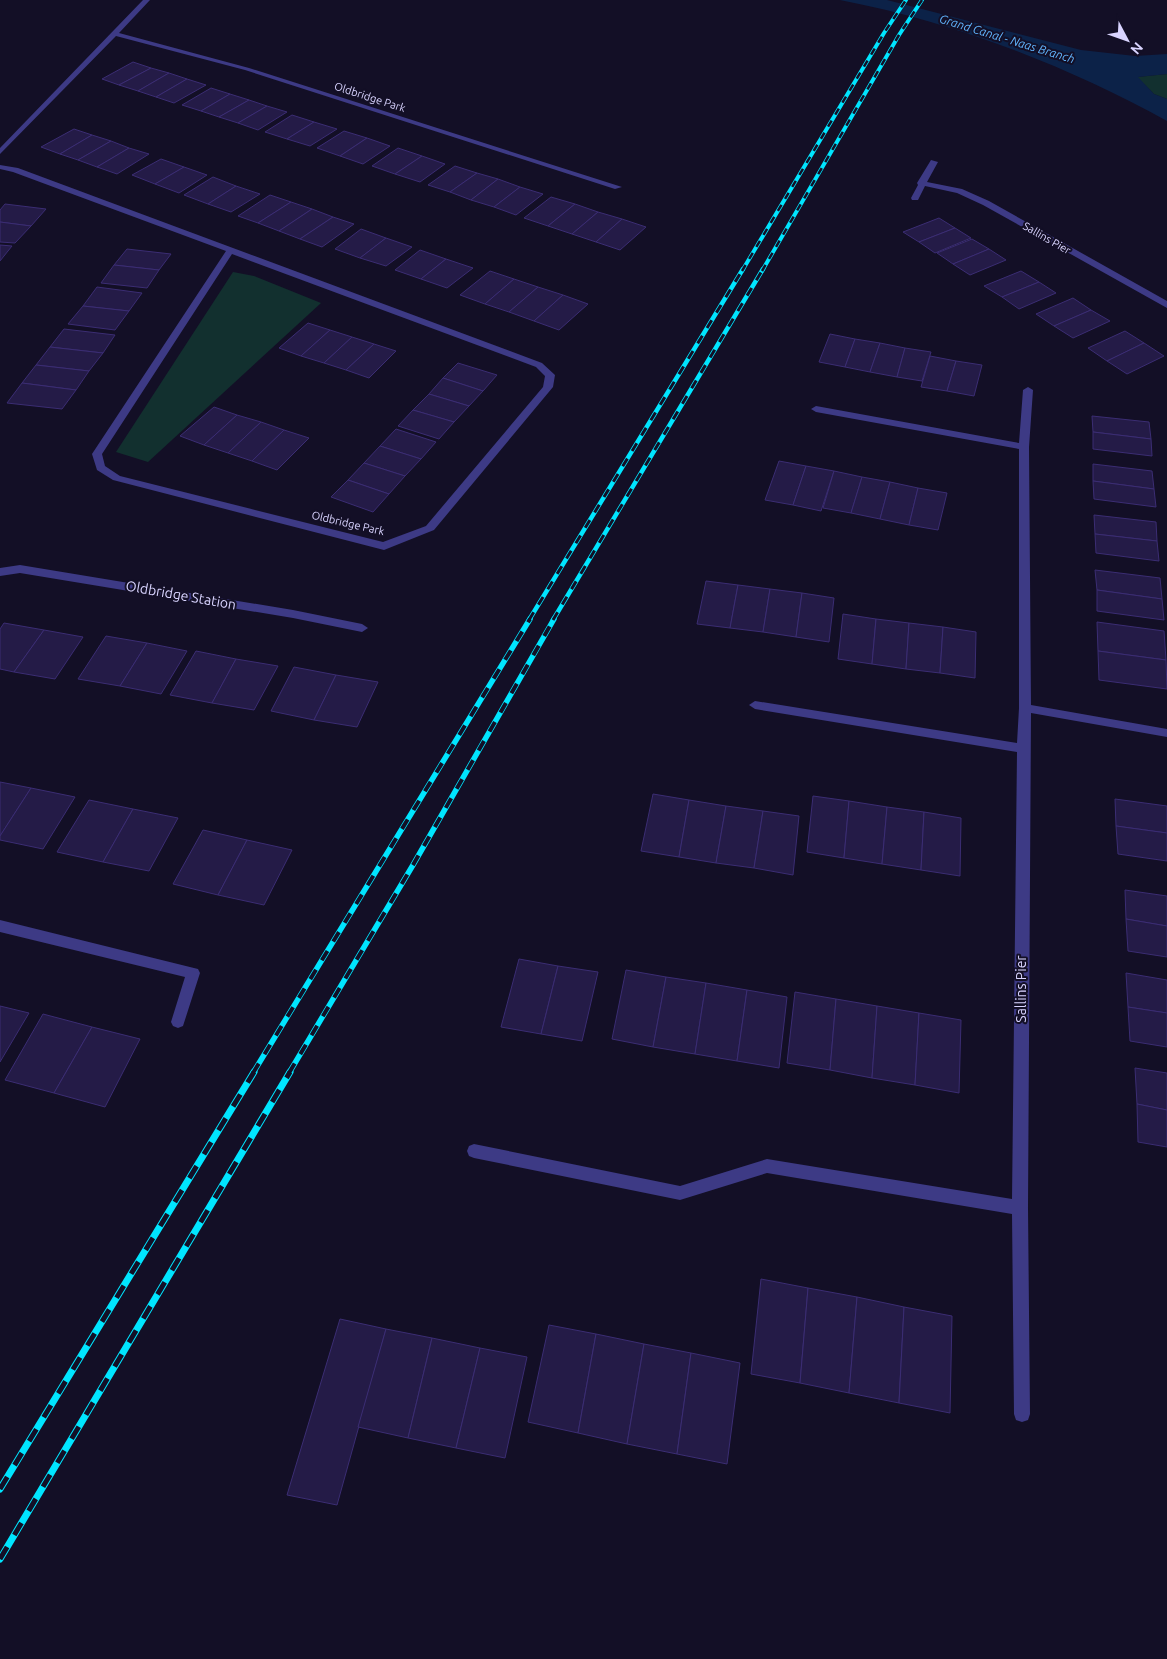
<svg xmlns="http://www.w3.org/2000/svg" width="1167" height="1659" font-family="Ubuntu,sans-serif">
  <rect width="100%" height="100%" fill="#130f26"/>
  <g fill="#12302f">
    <path d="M1167 74V99L1154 94 1137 77Z"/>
    <path d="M233 272 254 276 321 303 148 462 116 452Z"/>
  </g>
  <path fill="#0c2248" d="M840 0H887L1081 50 1135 56 1167 54V74L1138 77 1154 94 1167 99V121C1065 65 954 22 840 0Z"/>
  <g fill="#241b47" stroke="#3b2d73">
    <path d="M133 62 151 68 119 85 102 79Z"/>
    <path d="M151 68 169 73 138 91 119 85Z"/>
    <path d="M169 73 187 79 156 97 138 91Z"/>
    <path d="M187 79 206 85 174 103 156 97Z"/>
    <path d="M211 88 230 94 201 111 182 105Z"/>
    <path d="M230 94 249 100 219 117 201 111Z"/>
    <path d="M249 100 267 106 238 123 219 117Z"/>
    <path d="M267 106 287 112 258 130 238 123Z"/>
    <path d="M292 115 314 122 287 139 265 132Z"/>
    <path d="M314 122 337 129 310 146 287 139Z"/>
    <path d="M74 129 92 135 60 154 41 147Z"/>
    <path d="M344 131 367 138 340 156 317 148Z"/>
    <path d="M92 135 111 141 78 160 60 154Z"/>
    <path d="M367 138 390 146 363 164 340 156Z"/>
    <path d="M111 141 129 148 97 167 78 160Z"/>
    <path d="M129 148 149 154 117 174 97 167Z"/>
    <path d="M398 148 422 156 395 174 372 166Z"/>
    <path d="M422 156 445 164 420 182 395 174Z"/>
    <path d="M161 159 184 167 155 184 132 175Z"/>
    <path d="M455 166 477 173 450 192 428 185Z"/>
    <path d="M184 167 207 175 179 193 155 184Z"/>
    <path d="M477 173 498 179 471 200 450 192Z"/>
    <path d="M213 177 236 186 208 204 184 195Z"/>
    <path d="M498 179 520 187 494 207 471 200Z"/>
    <path d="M236 186 260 194 231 212 208 204Z"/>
    <path d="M520 187 543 194 516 215 494 207Z"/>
    <path d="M270 195 291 202 258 223 238 216Z"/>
    <path d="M551 197 575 204 548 226 524 218Z"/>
    <path d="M291 202 312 209 279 231 258 223Z"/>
    <path d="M5 204 46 209 31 226 0 222V210Z"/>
    <path d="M575 204 598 212 572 234 548 226Z"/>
    <path d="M312 209 333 217 300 239 279 231Z"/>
    <path d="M598 212 622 219 596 242 572 234Z"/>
    <path d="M333 217 354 224 322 247 300 239Z"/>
    <path d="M939 218 955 228 919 242 903 232Z"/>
    <path d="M622 219 646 227 620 250 596 242Z"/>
    <path d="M0 222 31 226 15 243 0 242Z"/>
    <path d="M955 228 971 238 935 253 919 242Z"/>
    <path d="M361 229 386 238 360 258 335 249Z"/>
    <path d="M386 238 412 247 386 266 360 258Z"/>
    <path d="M972 239 989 249 953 264 937 253Z"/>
    <path d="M0 245 12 246 0 261Z"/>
    <path d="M127 249 171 254 159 270 114 265Z"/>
    <path d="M989 249 1006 260 970 275 953 264Z"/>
    <path d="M420 250 446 259 421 279 395 270Z"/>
    <path d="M446 259 473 268 447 288 421 279Z"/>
    <path d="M114 265 159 270 147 288 101 283Z"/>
    <path d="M490 271 514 279 485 304 460 295Z"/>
    <path d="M1021 271 1039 282 1002 297 984 286Z"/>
    <path d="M514 279 538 287 509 312 485 304Z"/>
    <path d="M1039 282 1056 293 1019 309 1002 297Z"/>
    <path d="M97 287 142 293 129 311 83 306Z"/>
    <path d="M538 287 563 295 534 321 509 312Z"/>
    <path d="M563 295 588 304 559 330 534 321Z"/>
    <path d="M1073 298 1091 310 1054 326 1036 314Z"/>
    <path d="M83 306 129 311 115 330 68 324Z"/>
    <path d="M1091 310 1110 321 1073 338 1054 326Z"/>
    <path d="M308 323 330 330 301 356 279 348Z"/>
    <path d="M64 329 115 335 103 353 50 347Z"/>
    <path d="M330 330 352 337 324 363 301 356Z"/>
    <path d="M1125 331 1144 343 1107 361 1088 348Z"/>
    <path d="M830 334 855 339 845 367 819 362Z"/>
    <path d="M352 337 374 344 346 370 324 363Z"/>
    <path d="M855 339 880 343 870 372 845 367Z"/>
    <path d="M880 343 905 348 897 377 870 372Z"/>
    <path d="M1144 343 1164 356 1127 374 1107 361Z"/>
    <path d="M374 344 396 351 369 378 346 370Z"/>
    <path d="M50 347 103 353 89 371 36 365Z"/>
    <path d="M905 348 931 352 922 381 897 377Z"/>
    <path d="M930 356 956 361 947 391 921 387Z"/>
    <path d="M956 361 982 365 974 396 947 391Z"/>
    <path d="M458 363 497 375 483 391 443 378Z"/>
    <path d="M36 365 89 371 76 390 22 383Z"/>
    <path d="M443 378 483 391 469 406 429 394Z"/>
    <path d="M22 383 76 390 62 409 7 403Z"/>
    <path d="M429 394 469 406 454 422 413 410Z"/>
    <path d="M214 407 237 415 204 445 180 436Z"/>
    <path d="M413 410 454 422 439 439 398 426Z"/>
    <path d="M237 415 261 422 228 453 204 445Z"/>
    <path d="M1092 416 1149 422 1151 439 1093 432Z"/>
    <path d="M261 422 284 430 252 461 228 453Z"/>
    <path d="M396 429 436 442 421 459 380 446Z"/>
    <path d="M284 430 309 438 277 470 252 461Z"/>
    <path d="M1093 432 1151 439 1152 456 1093 449Z"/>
    <path d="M380 446 421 459 405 476 364 463Z"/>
    <path d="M779 461 806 466 793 505 765 500Z"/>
    <path d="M364 463 405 476 389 494 348 480Z"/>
    <path d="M1093 464 1152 471 1154 489 1093 481Z"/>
    <path d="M806 466 834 471 821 511 793 505Z"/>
    <path d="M834 471 862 477 851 513 823 508Z"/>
    <path d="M862 477 890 482 880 519 851 513Z"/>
    <path d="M348 480 389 494 373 512 331 497Z"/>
    <path d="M1093 481 1154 489 1156 507 1094 499Z"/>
    <path d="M890 482 918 488 909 525 880 519Z"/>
    <path d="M918 488 947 493 938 530 909 525Z"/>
    <path d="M1094 515 1156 522 1157 541 1095 534Z"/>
    <path d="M1095 534 1157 541 1159 561 1096 553Z"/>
    <path d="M1095 570 1160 578 1162 599 1097 590Z"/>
    <path d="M706 581 738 585 730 628 697 624Z"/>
    <path d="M738 585 770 589 763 632 730 628Z"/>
    <path d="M770 589 802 593 796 637 763 632Z"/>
    <path d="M1097 590 1162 599 1164 620 1097 611Z"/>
    <path d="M802 593 834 598 829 642 796 637Z"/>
    <path d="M843 614 876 619 872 664 838 659Z"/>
    <path d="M876 619 909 623 906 669 872 664Z"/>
    <path d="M1097 622 1164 631 1166 660 1098 651Z"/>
    <path d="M4 623 44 630 14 672 0 669V629Z"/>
    <path d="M909 623 943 627 940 673 906 669Z"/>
    <path d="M943 627 976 632 975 678 940 673Z"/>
    <path d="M44 630 83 637 55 679 14 672Z"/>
    <path d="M106 636 147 643 120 686 78 679Z"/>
    <path d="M147 643 187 651 161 694 120 686Z"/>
    <path d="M196 651 236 659 212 703 170 695Z"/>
    <path d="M1098 651 1166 660 1167 689 1099 680Z"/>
    <path d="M236 659 278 666 254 710 212 703Z"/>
    <path d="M294 667 336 675 314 720 271 711Z"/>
    <path d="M336 675 378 682 357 727 314 720Z"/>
    <path d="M0 782 31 788 0 836Z"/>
    <path d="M31 788 75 797 43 849 0 840V836Z"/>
    <path d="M653 794 689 800 679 857 641 851Z"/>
    <path d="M813 796 849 801 844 858 807 852Z"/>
    <path d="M1115 799 1167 806V833L1116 826Z"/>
    <path d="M89 800 133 809 103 862 57 852Z"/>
    <path d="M689 800 726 806 716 863 679 857Z"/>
    <path d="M849 801 887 807 882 864 844 858Z"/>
    <path d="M726 806 763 811 754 868 716 863Z"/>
    <path d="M887 807 924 812 921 870 882 864Z"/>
    <path d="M133 809 178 818 149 871 103 862Z"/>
    <path d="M763 811 799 816 793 875 754 868Z"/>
    <path d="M924 812 961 818 960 876 921 870Z"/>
    <path d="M1116 826 1167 833V861L1118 854Z"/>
    <path d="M203 830 247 840 218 895 173 884Z"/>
    <path d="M247 840 292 850 264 905 218 895Z"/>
    <path d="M1125 890 1167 896V926L1126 919Z"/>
    <path d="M1126 919 1167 926V957L1128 951Z"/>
    <path d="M519 959 558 966 541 1034 501 1027Z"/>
    <path d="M558 966 598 972 582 1041 541 1034Z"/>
    <path d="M626 970 666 977 653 1047 612 1039Z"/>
    <path d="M1126 973 1167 980V1013L1128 1007Z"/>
    <path d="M666 977 706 983 695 1054 653 1047Z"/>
    <path d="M706 983 747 990 737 1061 695 1054Z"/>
    <path d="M747 990 787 997 779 1068 737 1061Z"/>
    <path d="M795 992 836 999 830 1070 787 1063Z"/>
    <path d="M836 999 877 1006 872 1078 830 1070Z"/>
    <path d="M0 1006 29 1013 0 1062Z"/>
    <path d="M877 1006 919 1013 915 1085 872 1078Z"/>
    <path d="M1128 1007 1167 1013V1047L1130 1041Z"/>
    <path d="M919 1013 961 1020 959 1093 915 1085Z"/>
    <path d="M43 1014 92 1027 54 1093 5 1080Z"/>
    <path d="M92 1027 140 1039 105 1107 54 1093Z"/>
    <path d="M1135 1068 1167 1073V1110L1137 1104Z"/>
    <path d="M1137 1104 1167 1110V1147L1138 1142Z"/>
    <path d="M761 1279 808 1288 800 1383 751 1374Z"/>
    <path d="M808 1288 857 1297 849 1393 800 1383Z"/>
    <path d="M857 1297 904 1307 899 1403 849 1393Z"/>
    <path d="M904 1307 952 1316 950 1413 899 1403Z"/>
    <path d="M340 1319 386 1329 337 1505 287 1495Z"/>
    <path d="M549 1325 596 1334 578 1433 528 1422Z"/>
    <path d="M386 1329 432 1338 408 1438 358 1427Z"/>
    <path d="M596 1334 644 1344 627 1444 578 1433Z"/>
    <path d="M432 1338 480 1348 456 1448 408 1438Z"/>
    <path d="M644 1344 691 1353 677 1454 627 1444Z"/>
    <path d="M480 1348 527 1357 505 1458 456 1448Z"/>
    <path d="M691 1353 740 1363 727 1464 677 1454Z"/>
  </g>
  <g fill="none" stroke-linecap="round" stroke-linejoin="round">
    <g fill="#3d3a85" fill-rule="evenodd">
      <path d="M143 0H150L119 33 249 68 622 187 615 189 245 70 116 36 0 154V148Z"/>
      <path d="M931 160 938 162 927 182 962 189 989 201 1167 301V308L983 205 957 193 925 186 918 200H912L911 198 918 185 917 183Z"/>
      <path d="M0 165 18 168 542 363 555 375 553 387 434 530 384 550 113 480 97 470 92 454 226 251 13 172 0 169ZM232 254 536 367 545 376 543 387 426 526 383 542 120 476 105 466 102 454Z"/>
      <path d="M1028 387 1033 390 1029 447 1031 705 1167 729V737L1031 713 1028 1208 1030 1414 1028 1420 1022 1422 1016 1420 1014 1414 1012 1214 767 1173 680 1200 474 1158 469 1156 467 1151 469 1146 474 1144 680 1186 767 1159 1012 1199 1017 752 755 709 749 705 755 701 1017 743 1019 708V449L816 412 811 409 816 406 1019 443 1023 390Z"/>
      <path d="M20 565 293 610 362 624 368 628 362 632 293 618 20 573 0 576V568Z"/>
      <path d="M0 920 198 969 200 973 183 1026 178 1028 173 1026 171 1022 185 977 0 932Z"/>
    </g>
    <g stroke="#00e5ff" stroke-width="4">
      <g id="rail-far3">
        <path d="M742 271 884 33 906 0"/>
        <path d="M762 271 899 35 922 0"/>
      </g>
    </g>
    <g stroke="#00e5ff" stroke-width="4.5">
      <g id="rail-far2">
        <path d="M529 620 743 269"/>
        <path d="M553 620 763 269"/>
      </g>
    </g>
    <g stroke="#00e5ff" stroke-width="5.5">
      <g id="rail-far1">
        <path d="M253 1073 530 619"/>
        <path d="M289 1073 413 865 554 619"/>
      </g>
    </g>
    <g stroke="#00e5ff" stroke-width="7">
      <g id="rail">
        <path d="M0 1489 254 1072"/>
        <path d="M0 1559 290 1072"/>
      </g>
    </g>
    <use href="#rail-far3" stroke="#130f26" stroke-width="2.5" stroke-dasharray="7" stroke-linecap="butt"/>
    <use href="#rail-far2" stroke="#130f26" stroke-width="3" stroke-dasharray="9" stroke-linecap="butt"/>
    <use href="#rail-far1" stroke="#130f26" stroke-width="4" stroke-dasharray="11" stroke-linecap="butt"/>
    <use href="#rail" stroke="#130f26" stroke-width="5" stroke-dasharray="14" stroke-linecap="butt"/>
  </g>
  <g text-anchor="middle" stroke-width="4" stroke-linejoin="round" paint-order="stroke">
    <g font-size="11" fill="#d9d4ff" stroke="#130f26">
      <text transform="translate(370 97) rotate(18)" y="4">Oldbridge Park</text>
      <text transform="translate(1047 238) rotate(30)" y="4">Sallins Pier</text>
      <text transform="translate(348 523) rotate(13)" y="4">Oldbridge Park</text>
    </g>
    <g font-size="12" font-style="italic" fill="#62b6ff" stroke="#130f26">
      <text transform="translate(1007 39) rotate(17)" y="4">Grand Canal - Naas Branch</text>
    </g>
    <g font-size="14" fill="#d9d4ff" stroke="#130f26">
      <text transform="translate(181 595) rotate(10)" y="5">Oldbridge Station</text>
      <text transform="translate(1021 989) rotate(-90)" y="5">Sallins Pier</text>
    </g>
  </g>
  <g transform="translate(1127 40) rotate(131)" stroke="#130f26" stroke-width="4" paint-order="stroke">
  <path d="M0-4L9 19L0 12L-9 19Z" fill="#d9d4ff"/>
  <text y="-8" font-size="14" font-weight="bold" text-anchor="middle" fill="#d9d4ff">N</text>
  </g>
</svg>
